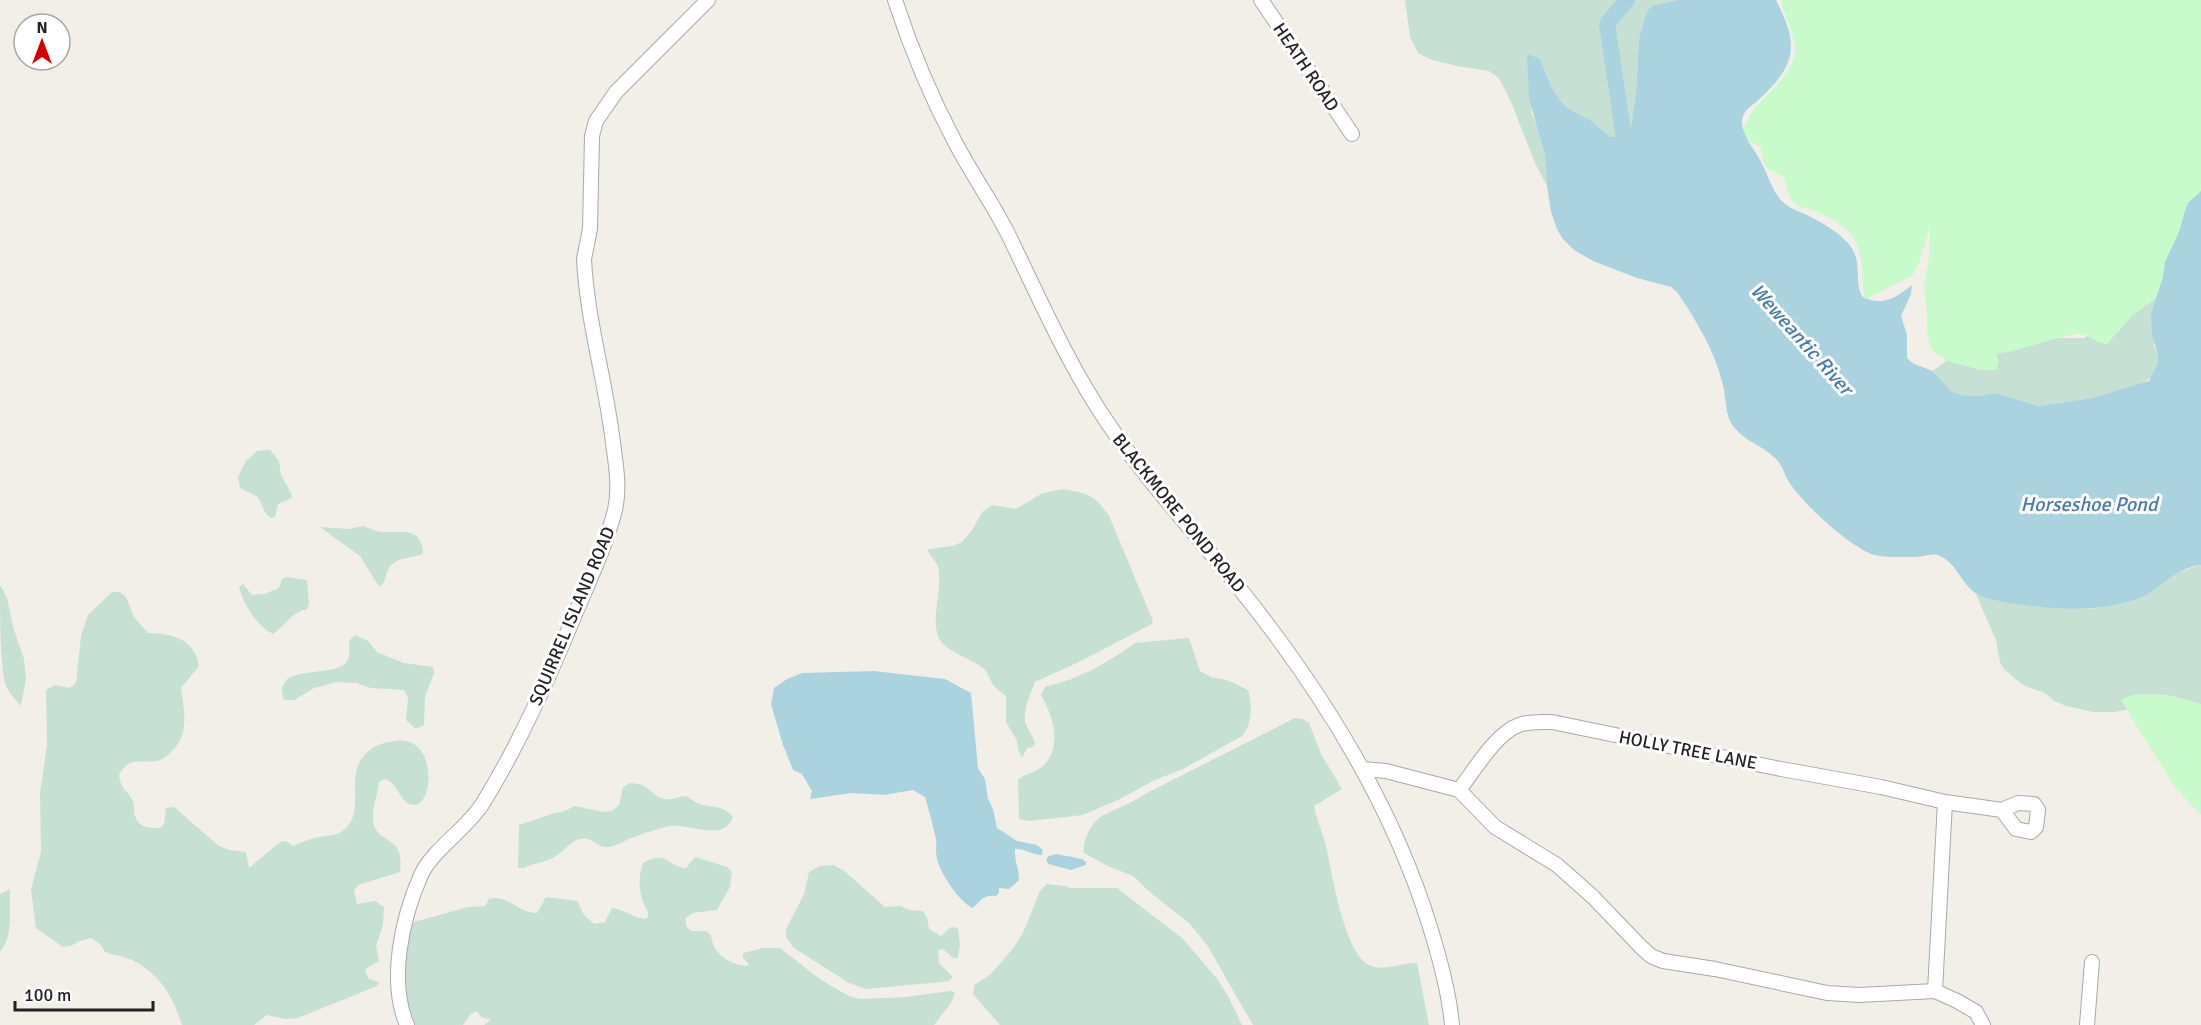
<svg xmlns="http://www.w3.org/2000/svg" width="2201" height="1025" font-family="Signika,sans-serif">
  <rect width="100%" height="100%" fill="#f2efe9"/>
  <g fill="#c6e0d4">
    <path d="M1405 0H1679L1655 5 1645 18 1639 40 1636 93 1631 126 1626 136 1611 137 1590 120 1569 109 1560 100 1552 88 1540 59 1531 112 1541 135 1545 154 1547 186 1535 163 1512 104 1499 78 1489 71 1457 66 1429 59 1418 53 1410 37Z"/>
    <path d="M2157 295 2154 346 2158 354 2157 365 2152 377 2141 384 2092 398 2039 406 1996 393 1979 396 1961 395 1951 391 1933 371 1951 357 2052 338H2084Z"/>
    <path d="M270 450 279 461 281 475 291 493 292 498 278 504 275 517 271 518 266 514 258 497 240 488 238 477 246 461 257 451Z"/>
    <path d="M1062 489C1087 493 1094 494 1109 516L1153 621 1152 624 1079 662 1035 682C1031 693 1023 709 1025 721 1027 729 1033 735 1035 744L1032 747 1027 748 1022 758 1018 750 1017 741 1006 722V696C1002 693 998 690 995 687 990 682 989 673 983 668 971 658 943 651 938 636 931 614 943 590 938 567 936 561 931 557 928 551L929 549 952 546 962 542 973 529 982 512 993 505 1016 509 1041 494Z"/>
    <path d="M363 526C368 528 375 531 381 532 400 534 422 524 423 554 411 559 397 556 389 568 385 574 387 580 381 586L378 585 360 556 320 527 349 529Z"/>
    <path d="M2201 565V712L2144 702 2126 710 2114 712H2093L2066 706 2054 701 2045 693 2023 685 2004 669 2000 662 1996 640 1976 594 2024 605 2092 609 2141 597 2175 573Z"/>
    <path d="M286 577 307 580 309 604 307 609C292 612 286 625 273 634 257 626 243 604 239 587L243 584 252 595 264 594 279 588 282 579Z"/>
    <path d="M0 585 7 598 13 627 24 659 26 679 21 706C14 698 8 692 5 683 0 660 0 611 0 585Z"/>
    <path d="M112 592H120L126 597 134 617 148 633C173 634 194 638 199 666L181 688C184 711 190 734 172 751 167 756 163 760 156 761 138 764 130 755 119 775 121 790 127 790 133 801 135 806 133 812 135 816 139 828 149 828 160 828L164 824 166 808 174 807 219 846 229 850 246 852 249 868 280 842 286 841 293 846C300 843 307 840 314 838 323 836 334 836 341 832 370 814 340 771 370 750 377 744 386 742 395 741 438 734 434 806 414 805 399 804 399 782 384 779L379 782C378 795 370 812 374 825 380 845 405 835 400 872L358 885 354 891 357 904 375 901 384 907 383 925 376 946 379 961 367 968 365 971 369 979 379 982 377 986 298 1018 285 1019 267 1015 254 1025H182C174 999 161 976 136 962 127 957 114 955 105 952L101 945 91 938 79 941 71 946 63 947 36 928 31 889 41 852 40 793 47 745 46 690 55 685 70 688 76 683 81 636 88 615Z"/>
    <path d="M355 635 368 641 377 652 404 663 433 667 434 673 425 696 424 725 416 729 406 720 408 697 404 690 371 688 356 683 337 682 314 688 294 700H284C271 660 337 681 348 660 350 656 349 647 349 641Z"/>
    <path d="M1189 638 1200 671 1211 677 1227 680 1248 690C1253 705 1252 724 1242 736L1183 769 1155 780 1118 800 1083 815 1029 821 1019 819 1018 780C1025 773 1035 773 1043 766 1063 746 1053 716 1041 695L1045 687 1069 680 1092 670 1121 653 1135 643Z"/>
    <path d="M1295 718 1303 719 1309 723 1321 754 1342 789 1314 806C1317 821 1324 836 1327 851 1333 878 1344 948 1367 964 1381 973 1402 962 1417 963L1429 1025H1253L1207 945 1189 923 1151 893 1133 876 1108 866 1084 853C1082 842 1090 826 1098 819 1108 811 1132 804 1145 794Z"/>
    <path d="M630 783C650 784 646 791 661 798 670 802 678 796 686 796 690 798 696 803 700 804 713 808 724 805 733 817 724 843 689 823 670 826 657 829 638 835 627 840 621 843 612 848 605 847 597 846 590 836 580 839 568 842 562 855 550 859 542 863 533 863 524 868H518L519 825 555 813 562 812 575 806 603 812 612 811 619 805 623 787Z"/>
    <path d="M695 857 727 867 732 872 730 887 717 910 693 913 686 918V926L691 931H706L710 934C712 938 712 944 715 948 721 959 734 965 747 966L749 964 743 958V953L763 948H780L821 980 849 996 860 999 905 997 951 991 955 993 951 1003 934 1025H484L491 1020 481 1017 477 1011 471 1014 463 1025H413C410 1015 405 1003 404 992 402 977 404 933 414 922L468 907 485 906 489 899C505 893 519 913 537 913L546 897 577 901 584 915 594 924 605 922 612 908C624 909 633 918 645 919L648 917V913C639 895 637 882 643 863 668 849 667 867 686 868Z"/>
    <path d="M833 865 843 870 885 907 900 906 910 910 923 911 927 918 929 929 941 936 951 927 958 928 960 945 958 958H953L943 949 938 950 939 963 953 977 948 981 931 983 866 989 849 983 794 948 786 937V929L804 894 809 872 820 866Z"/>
    <path d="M1047 884 1064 886 1071 888H1117L1183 939 1218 980 1229 998 1242 1025H1000L973 994 974 985 991 974 1014 947 1023 933 1040 891Z"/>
    <path d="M10 889C9 910 14 936 0 952V894Z"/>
  </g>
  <g fill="#c8facc">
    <path d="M1781 0H2201V191L2192 200 2161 290 2155 299 2133 315 2107 344C2095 344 2088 332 2076 334 2049 338 2023 351 1996 354L1999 362 1996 370H1980L1948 361 1936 354 1930 346 1927 331V313L1924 287 1929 257 1930 226 1920 260 1913 275 1866 299 1864 297C1859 247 1866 234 1816 211 1809 208 1799 208 1794 203 1787 196 1788 185 1783 177 1779 172 1771 172 1767 168 1761 162 1763 152 1760 146L1746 139 1743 132C1750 99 1794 82 1795 50 1796 31 1783 18 1781 0Z"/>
    <path d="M2139 694 2169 695 2201 704V815L2174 786 2121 700 2129 696Z"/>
  </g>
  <g fill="#aad3df">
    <path d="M1679 0H1776C1801 48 1795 67 1755 103 1748 108 1743 112 1742 121 1742 137 1755 149 1761 162 1769 176 1771 190 1783 202 1789 208 1798 211 1807 215 1821 222 1837 231 1848 243 1865 262 1852 286 1864 298 1886 306 1896 297 1912 285L1911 294 1901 316 1907 335V358L1914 364 1933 371 1951 391 1961 395 1979 396 1996 393 2039 406 2092 398 2149 381 2157 365 2158 354 2152 336 2151 314 2163 277 2165 262 2179 232 2185 211 2188 203 2201 191V565C2174 569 2167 583 2146 595 2131 603 2110 606 2094 608 2072 611 1990 605 1974 592 1961 582 1956 563 1940 556 1931 552 1923 558 1913 557 1902 557 1878 558 1869 553 1845 542 1806 506 1791 485 1785 477 1783 465 1775 458 1761 444 1740 440 1730 421 1725 410 1726 397 1723 385 1715 351 1696 320 1677 292L1671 287 1637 278 1593 261 1574 250 1562 238 1557 229 1551 212 1547 186 1545 154 1529 99 1527 54 1540 59 1552 88 1560 100 1569 109 1590 120 1611 137 1626 136 1631 126 1636 93 1639 39 1645 18 1648 10 1655 5Z"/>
    <path d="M874 671 945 679 971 693 978 768 985 779 988 799 993 809 997 828 1017 841 1037 845 1043 850 1042 855C1032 855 1025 848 1015 849 1014 860 1019 868 1019 880L1009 889 999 888V893L996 896C982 895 982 900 973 908 960 903 939 872 937 858 935 852 937 845 936 839 933 825 929 811 925 797L913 790 884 795 852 793 810 799 812 791 802 774 793 770 783 745 771 704 774 688 787 679 802 673Z"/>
    <path d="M1057 854 1082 859 1086 862V865L1071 870 1048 864 1046 859 1049 856Z"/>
  </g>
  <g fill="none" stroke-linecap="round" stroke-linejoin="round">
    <path stroke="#aad3df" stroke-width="16" d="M1627 0 1607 24 1627 158"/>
    <g stroke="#a9a9a9" stroke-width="16">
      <g id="minor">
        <path d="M895 0C911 49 931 97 955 142 971 173 992 202 1008 234 1039 297 1067 363 1107 422 1147 481 1195 533 1240 589 1321 690 1392 803 1430 927 1440 959 1449 991 1452 1025"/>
        <path d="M1261 0 1352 134"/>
        <path d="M1362 769 1386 771 1459 790 1495 827 1557 865 1593 897 1641 947 1651 956 1663 961 1715 969 1827 993 1859 995 1935 991 1957 1001 1976 1012 1983 1025"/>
        <path d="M1459 790C1474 771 1496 733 1519 725 1530 721 1541 722 1552 722L1781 769 1881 787 1945 802 2002 810 2016 829 2031 832 2036 827 2038 810 2034 804 2018 803 2002 810"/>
        <path d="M1935 991 1945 802"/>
        <path d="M407 1025C388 981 402 918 421 875 433 849 468 828 483 803 520 743 549 677 576 612 590 579 606 545 615 510 620 488 616 465 613 443 606 382 587 321 584 259L590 229 592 136 596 121 616 92 708 0"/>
        <path d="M2087 1025 2092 962"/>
      </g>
    </g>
    <use href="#minor" stroke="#fff" stroke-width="14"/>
  </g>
  <g text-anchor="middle" stroke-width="6" stroke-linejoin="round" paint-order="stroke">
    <g font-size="18" fill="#222" stroke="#fff">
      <text transform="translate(1306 67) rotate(56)" y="6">HEATH ROAD</text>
      <text transform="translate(1179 513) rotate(51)" y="6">BLACKMORE POND ROAD</text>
      <text transform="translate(572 616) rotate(-67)" y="6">SQUIRREL ISLAND ROAD</text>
      <text transform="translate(1688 750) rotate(11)" y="6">HOLLY TREE LANE</text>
    </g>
    <g font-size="20" font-style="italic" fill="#4a7aab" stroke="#fff">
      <text transform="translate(1802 339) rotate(48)" y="7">Weweantic River</text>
      <text x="2089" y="511">Horseshoe Pond</text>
    </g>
  </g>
  <g transform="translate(42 42)"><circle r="28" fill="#ffffff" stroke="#a7a7a7" stroke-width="1.5"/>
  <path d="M0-4.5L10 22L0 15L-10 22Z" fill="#d40000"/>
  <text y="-9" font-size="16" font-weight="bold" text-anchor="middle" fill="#222222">N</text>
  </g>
  <path d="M15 1001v9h138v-9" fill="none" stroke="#222222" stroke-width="3"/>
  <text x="24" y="1001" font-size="18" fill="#222222" stroke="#ffffff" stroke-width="4.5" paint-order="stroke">100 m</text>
</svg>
